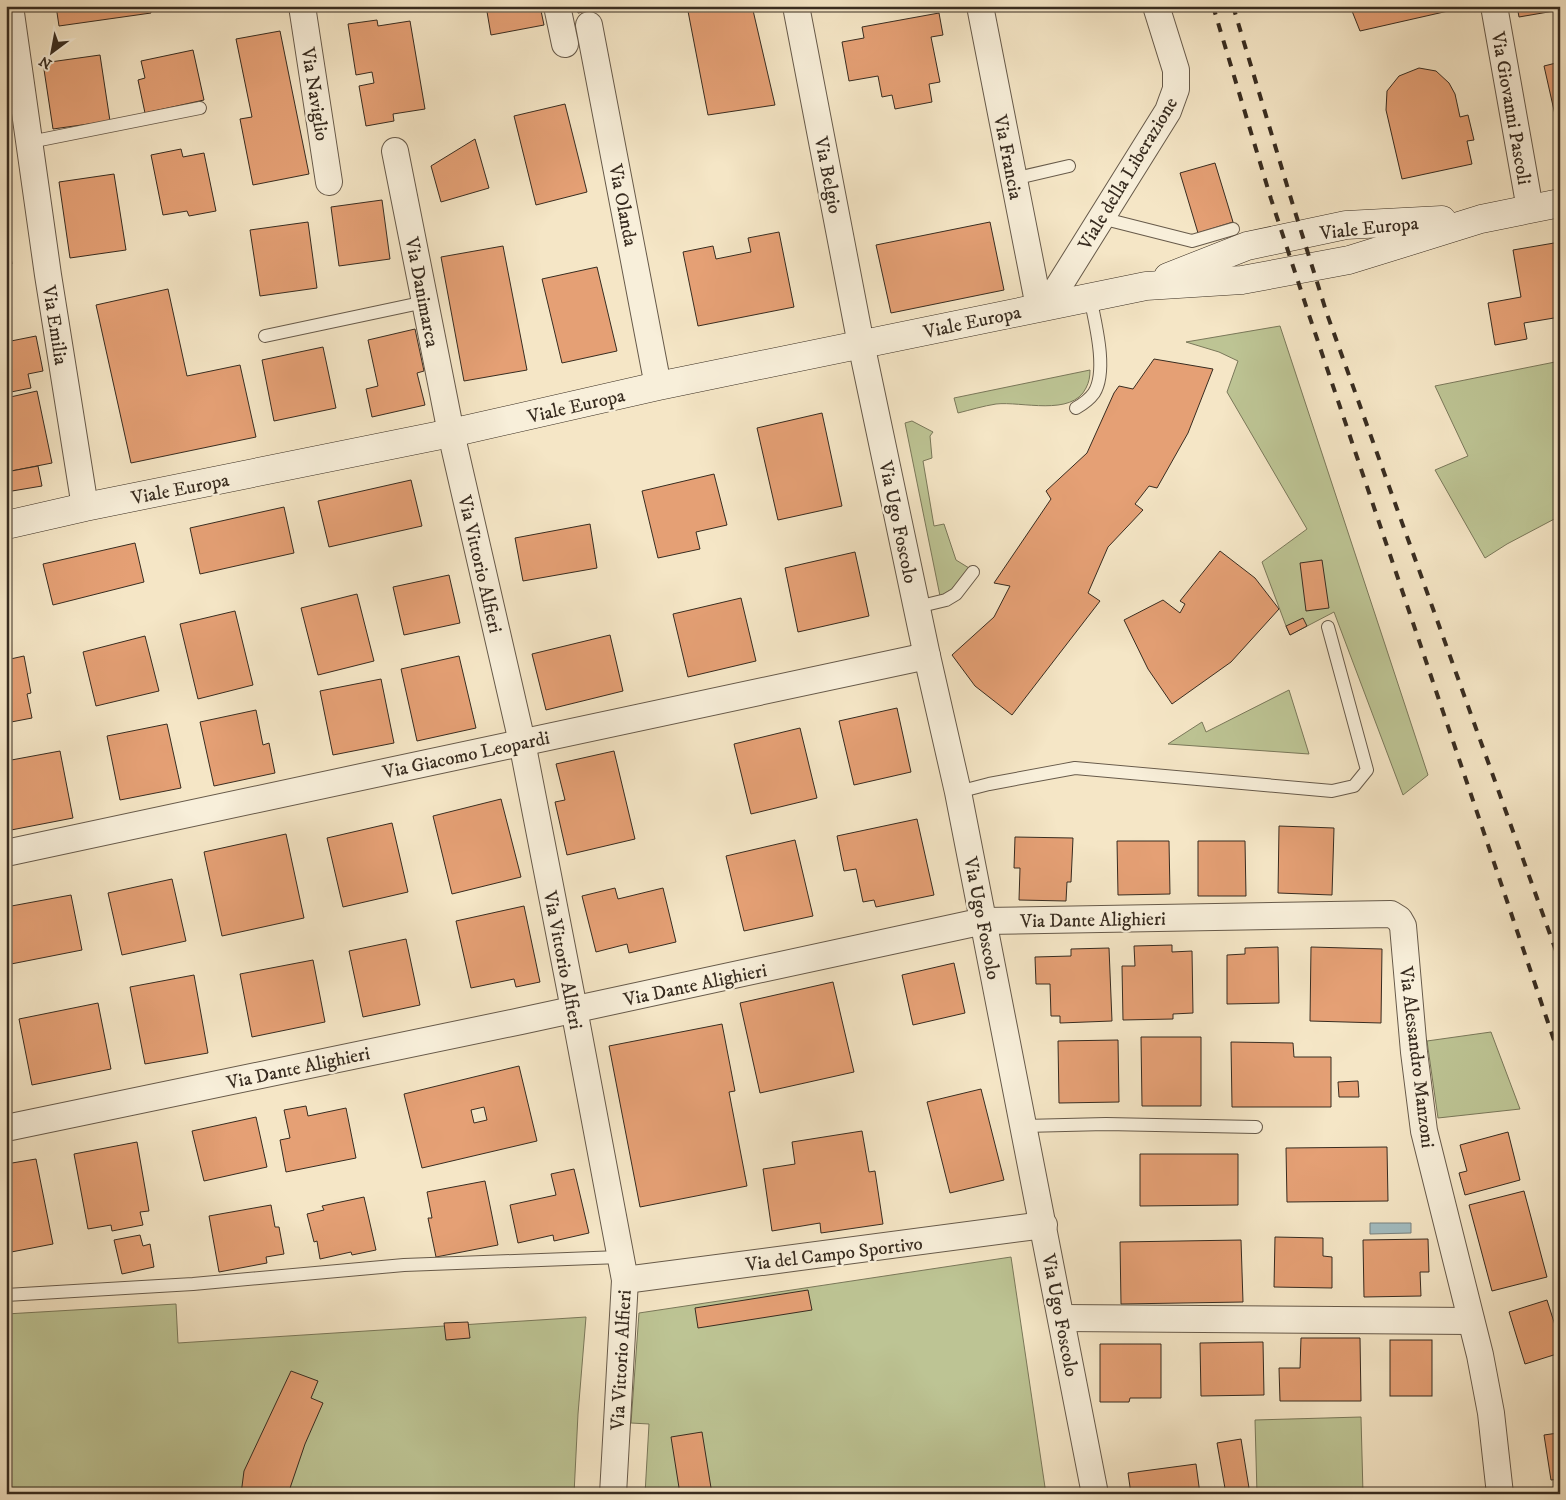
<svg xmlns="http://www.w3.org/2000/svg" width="1566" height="1500" font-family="'IM FELL DW Pica',serif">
  <rect width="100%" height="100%" fill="#f5e6c6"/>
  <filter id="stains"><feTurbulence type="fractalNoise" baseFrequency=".004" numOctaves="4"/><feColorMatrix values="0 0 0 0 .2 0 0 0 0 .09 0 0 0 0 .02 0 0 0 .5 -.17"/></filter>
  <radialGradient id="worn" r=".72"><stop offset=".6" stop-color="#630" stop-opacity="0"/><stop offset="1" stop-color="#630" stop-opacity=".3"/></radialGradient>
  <g fill="#bdc494" stroke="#7a785a">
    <path d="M1280 326 1428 775 1403 795 1334 612 1290 635 1286 626 1262 562 1307 529 1227 392 1238 361 1219 352 1186 342Z"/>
    <path d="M1560 361V516L1507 544 1485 558 1435 470 1468 456 1435 386Z"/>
    <path d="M1090 370C1090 377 1089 382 1086 388 1072 417 1021 401 996 404 983 406 970 410 958 413L954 398Z"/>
    <path d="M912 421 933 432 930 436 932 458 923 461 934 526 944 524 956 560 969 568 952 589 940 596 905 423Z"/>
    <path d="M1289 690 1309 754 1168 744 1202 722 1206 732Z"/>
    <path d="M1491 1032 1520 1109 1438 1118 1427 1041Z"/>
    <path d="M1011 1257 1046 1494H645L649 1424 631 1423 639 1313Z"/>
    <path d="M176 1304 178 1343 586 1317 578 1414 574 1494H6V1314Z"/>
    <path d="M1361 1417 1363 1494H1257L1255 1420Z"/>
  </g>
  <path fill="#a2bcc0" stroke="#788280" d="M1370 1223H1411V1233L1370 1234Z"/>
  <g fill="#e5a075" stroke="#382c20" fill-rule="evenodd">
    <path d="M56 6H150L151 13 59 26Z"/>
    <path d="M486 6H540L544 25 491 35Z"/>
    <path d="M576 6H606V7L578 13Z"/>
    <path d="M687 6H752L775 105 708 115Z"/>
    <path d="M1350 6H1457V9L1360 31Z"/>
    <path d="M1517 6H1560V10L1519 17Z"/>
    <path d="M939 13 943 35 931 37 940 82 929 84 932 102 895 109 892 95 882 97 878 76 849 81 842 42 864 38 862 27Z"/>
    <path d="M377 20 378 26 410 21 425 109 393 114 394 121 366 126 359 86 374 83 372 72 356 75 348 24Z"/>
    <path d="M280 31 309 174 253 185 240 119 252 117 236 39Z"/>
    <path d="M193 50 204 100 145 113 138 80 145 78 141 61Z"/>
    <path d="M100 55 110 121 53 129 43 63Z"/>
    <path d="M1560 62V137L1544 66Z"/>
    <path d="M1419 68 1436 71 1449 83 1455 94 1460 117 1468 115 1474 140 1467 141 1472 164 1402 179 1386 110 1387 91 1399 76Z"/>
    <path d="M565 104 587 192 536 205 514 116Z"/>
    <path d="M475 139 489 188 441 202 431 166Z"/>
    <path d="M181 149 183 157 204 153 216 211 189 216 187 211 163 215 151 155Z"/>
    <path d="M1215 163 1233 222 1198 233 1180 173Z"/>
    <path d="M114 174 126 250 70 258 59 182Z"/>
    <path d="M382 200 390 259 339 266 331 207Z"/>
    <path d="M6 219 12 264 6 265Z"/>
    <path d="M308 222 317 288 260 296 250 230Z"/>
    <path d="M990 222 1004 290 891 313 876 245Z"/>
    <path d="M779 232 794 307 698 326 683 252 713 246 716 259 751 252 748 238Z"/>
    <path d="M1560 242V317L1524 323 1527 339 1495 345 1488 303 1521 297 1513 250Z"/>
    <path d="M503 246 527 370 464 381 441 257Z"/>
    <path d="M597 267 617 351 562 363 542 279Z"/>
    <path d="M168 289 187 376 240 365 256 437 131 463 96 305Z"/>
    <path d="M415 329 424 371 417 373 425 405 372 417 366 389 378 386 368 340Z"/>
    <path d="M36 336 43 371 28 374 31 388 6 393V342Z"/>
    <path d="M323 347 336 408 274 421 262 360Z"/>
    <path d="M1154 359 1213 369 1188 433 1157 488 1149 486 1135 504 1143 510 1108 547 1088 593 1100 601 1012 715 975 686 952 655 994 617 1010 586 994 583 1051 499 1046 491 1087 453 1114 393 1119 386 1133 389Z"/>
    <path d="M37 391 52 463 6 472V398Z"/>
    <path d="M822 413 842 506 778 520 757 428Z"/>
    <path d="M38 466 42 486 6 492V472Z"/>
    <path d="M714 474 727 525 696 532 700 549 658 558 642 491Z"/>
    <path d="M411 480 422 526 329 547 318 501Z"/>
    <path d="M284 507 294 553 200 574 190 528Z"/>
    <path d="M590 524 597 568 523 581 515 538Z"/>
    <path d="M135 543 144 582 53 605 43 564Z"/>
    <path d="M1220 551 1255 578 1279 609 1231 662 1172 704 1148 669 1124 620 1163 600 1180 613 1185 604 1180 601Z"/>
    <path d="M855 552 869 616 798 632 785 568Z"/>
    <path d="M1322 560 1329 608 1306 611 1300 563Z"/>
    <path d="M449 575 460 623 404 635 393 587Z"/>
    <path d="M357 594 374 661 318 675 301 608Z"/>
    <path d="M741 598 756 661 688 677 673 614Z"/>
    <path d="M235 611 253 685 198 699 180 624Z"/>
    <path d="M1303 618 1307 626 1290 635 1286 626Z"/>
    <path d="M610 635 623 691 546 710 532 654Z"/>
    <path d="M145 636 159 691 96 706 83 652Z"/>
    <path d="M24 656 31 693 27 694 32 718 6 723V660Z"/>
    <path d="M459 656 476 728 417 741 401 669Z"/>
    <path d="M381 679 394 743 333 755 320 691Z"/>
    <path d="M897 708 911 772 854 785 839 721Z"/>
    <path d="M256 710 263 745 269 743 275 773 214 786 200 722Z"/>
    <path d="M167 724 181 788 120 800 107 736Z"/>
    <path d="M800 728 817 798 751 814 734 744Z"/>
    <path d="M60 751 73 818 6 831V761Z"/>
    <path d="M614 751 635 839 567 855 555 802 565 800 556 764Z"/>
    <path d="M501 799 521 877 452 894 433 816Z"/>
    <path d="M917 819 934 895 876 907 874 900 863 902 856 869 844 871 837 836Z"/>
    <path d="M392 823 408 892 343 907 327 838Z"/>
    <path d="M1279 826 1334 828 1332 895 1278 893Z"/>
    <path d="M286 834 304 918 222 936 204 852Z"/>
    <path d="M1015 837 1073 838 1071 882H1067L1066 901 1019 900 1020 868H1014Z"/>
    <path d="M795 840 813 916 744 931 726 856Z"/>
    <path d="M1117 841H1169L1170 894 1118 895Z"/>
    <path d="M1198 841H1245L1246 896H1198Z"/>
    <path d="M172 879 186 941 122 955 108 893Z"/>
    <path d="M615 888 618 899 663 888 676 942 629 953 627 944 596 952 582 896Z"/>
    <path d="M71 895 82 950 6 965V907Z"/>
    <path d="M524 906 540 982 516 987 514 979 471 988 456 921Z"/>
    <path d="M406 939 420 1005 363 1017 349 951Z"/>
    <path d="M1172 945V952L1192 951 1193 1013 1173 1014V1019L1123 1020 1122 966H1135L1134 946Z"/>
    <path d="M1278 947 1279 1003 1227 1004V955L1245 954V948Z"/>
    <path d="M1311 947 1382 949 1381 1023 1310 1021Z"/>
    <path d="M1109 948 1112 1021 1060 1023V1016H1051L1050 984H1036L1035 957 1071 956V949Z"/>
    <path d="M313 960 325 1022 252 1037 240 974Z"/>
    <path d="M954 963 965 1013 913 1025 902 975Z"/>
    <path d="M194 975 208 1053 145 1064 130 987Z"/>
    <path d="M833 982 854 1072 760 1093 740 1003Z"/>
    <path d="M98 1003 111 1069 32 1085 19 1019Z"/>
    <path d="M722 1024 735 1091 729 1092 747 1186 640 1207 609 1046Z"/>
    <path d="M1141 1037H1201V1106H1142Z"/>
    <path d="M1118 1040 1119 1102 1059 1103 1058 1041Z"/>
    <path d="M1231 1042 1293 1043 1294 1057H1331V1107H1232Z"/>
    <path d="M519 1066 537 1141 422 1168 404 1094ZM484 1107 487 1120 474 1123 471 1110Z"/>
    <path d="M1358 1081 1359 1097H1339L1338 1082Z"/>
    <path d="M981 1089 1004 1180 950 1193 927 1102Z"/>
    <path d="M306 1106 308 1116 346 1108 356 1158 286 1172 280 1140 290 1138 284 1110Z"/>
    <path d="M256 1117 267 1167 204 1181 192 1131Z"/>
    <path d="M862 1131 869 1172 875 1171 883 1224 821 1233 820 1223 772 1231 763 1169 795 1164 792 1142Z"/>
    <path d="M1508 1132 1520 1180 1465 1195 1459 1173 1467 1171 1460 1145Z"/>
    <path d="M137 1142 149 1211 140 1212 143 1225 112 1231 111 1225 88 1229 74 1154Z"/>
    <path d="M1387 1147 1388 1201 1287 1202 1286 1148Z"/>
    <path d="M1140 1154H1238V1205L1140 1206Z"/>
    <path d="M36 1159 53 1244 6 1253V1164Z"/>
    <path d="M574 1169 589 1233 554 1241 553 1235 518 1243 510 1205 556 1195 551 1174Z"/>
    <path d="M485 1181 498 1245 436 1257 428 1218H432L427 1192Z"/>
    <path d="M1524 1191 1547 1277 1492 1291 1469 1205Z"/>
    <path d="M364 1197 376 1250 352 1255 351 1252 320 1259 317 1241 314 1242 307 1214 324 1210 322 1206Z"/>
    <path d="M271 1205 275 1227H279L284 1254 266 1257 267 1263 219 1272 209 1216Z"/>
    <path d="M140 1235 143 1246 150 1244 154 1267 122 1274 114 1240Z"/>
    <path d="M1275 1237 1323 1238V1256L1332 1257V1288L1274 1287Z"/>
    <path d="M1428 1239 1429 1272H1420L1421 1296 1364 1297 1363 1240Z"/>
    <path d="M1241 1240 1243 1302 1121 1304 1120 1242Z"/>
    <path d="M808 1290 812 1310 698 1328 695 1308Z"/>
    <path d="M1547 1300 1560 1341V1353L1525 1364 1509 1312Z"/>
    <path d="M468 1322 470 1338 446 1340 444 1323Z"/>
    <path d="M1301 1338H1360L1361 1401H1280L1279 1368H1300Z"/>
    <rect x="1390" y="1340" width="42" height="56"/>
    <path d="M1263 1342 1264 1395 1201 1396 1200 1343Z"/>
    <path d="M1100 1344H1161V1398H1130L1129 1402H1100Z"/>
    <path d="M291 1371 318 1381 311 1398 323 1403 305 1444 288 1494H241L244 1471Z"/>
    <path d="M1555 1411H1560V1479L1551 1480 1544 1435 1558 1433Z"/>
    <path d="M702 1432 712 1494H680L671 1437Z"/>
    <path d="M1241 1439 1250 1494H1226L1217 1443Z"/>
    <path d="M1196 1464 1200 1494H1131L1128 1473Z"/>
  </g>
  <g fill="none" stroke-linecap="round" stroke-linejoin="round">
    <g stroke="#675a4a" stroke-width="14">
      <g id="lane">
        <path d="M30 142 200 108"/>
        <path d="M1013 179 1069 166"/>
        <path d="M1101 218 1192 241 1233 229"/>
        <path d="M265 336 425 302"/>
        <path d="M1076 408C1083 404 1089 400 1094 393 1108 371 1095 322 1090 297"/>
        <path d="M917 607 946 600 956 594 973 572"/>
        <path d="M958 792 989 784 1075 768 1332 791 1354 786 1367 770 1328 627"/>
        <path d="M1024 1126 1106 1124 1256 1127"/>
        <path d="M6 1295 193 1284 404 1265 620 1257"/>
      </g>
    </g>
    <g stroke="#675a4a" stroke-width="28">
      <g id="street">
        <path d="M10 6 48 275 85 507"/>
        <path d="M302 6 329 182"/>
        <path d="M557 6 565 44"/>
        <path d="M796 6 858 329 927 656 958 792 1095 1494"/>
        <path d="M980 6 1039 307"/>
        <path d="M1494 6 1530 209"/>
        <path d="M589 25 658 386"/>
        <path d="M395 151 451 433 522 742 574 1009 625 1280 613 1494"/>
        <path d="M1047 305 1168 111 1176 89V70L1156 6"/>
        <path d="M6 853 927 656"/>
        <path d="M6 1128 521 1021 984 921 1391 914 1399 919 1403 926 1414 1052 1424 1131 1480 1355 1491 1413 1500 1494"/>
        <path d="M625 1280 1044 1225"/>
        <path d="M1062 1318 1471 1321"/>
      </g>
    </g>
    <g stroke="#382c20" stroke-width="29">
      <g id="secondary">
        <path d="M1168 277 1247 246 1346 225 1442 220"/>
        <path d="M6 525 85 507 451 433 658 386 1146 286 1242 280 1349 260 1481 219 1560 203"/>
      </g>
    </g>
    <use href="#lane" stroke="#f8efda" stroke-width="12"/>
    <use href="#street" stroke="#f8efda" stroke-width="26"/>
    <use href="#secondary" stroke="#f8efda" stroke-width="28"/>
    <g stroke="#382c20" stroke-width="4" stroke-dasharray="9 9" stroke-linecap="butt">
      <path d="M1213 6 1271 199 1309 315 1560 1058"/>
      <path d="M1233 6 1292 202 1327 314 1560 962"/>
    </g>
  </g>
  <g text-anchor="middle" stroke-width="4.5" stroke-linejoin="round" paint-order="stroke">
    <g font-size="19" fill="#382c20" stroke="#f8efda">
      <text transform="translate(316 94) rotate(81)" y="7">Via Naviglio</text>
      <text transform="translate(1512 108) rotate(80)" y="7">Via Giovanni Pascoli</text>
      <text transform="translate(1009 157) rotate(79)" y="7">Via Francia</text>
      <text transform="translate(1127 173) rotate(-59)" y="7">Viale della Liberazione</text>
      <text transform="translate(829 175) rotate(79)" y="7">Via Belgio</text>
      <text transform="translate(624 205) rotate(79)" y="7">Via Olanda</text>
      <text transform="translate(1369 227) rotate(-6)" y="7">Viale Europa</text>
      <text transform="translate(423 292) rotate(79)" y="7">Via Danimarca</text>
      <text transform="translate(972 321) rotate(-12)" y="7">Viale Europa</text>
      <text transform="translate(56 325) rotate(81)" y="7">Via Emilia</text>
      <text transform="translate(576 405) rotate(-13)" y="7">Viale Europa</text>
      <text transform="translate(180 488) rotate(-11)" y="7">Viale Europa</text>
      <text transform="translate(899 522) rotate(78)" y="7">Via Ugo Foscolo</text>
      <text transform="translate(481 564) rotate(77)" y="7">Via Vittorio Alfieri</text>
      <text transform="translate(466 754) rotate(-12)" y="7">Via Giacomo Leopardi</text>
      <text transform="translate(983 918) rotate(79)" y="7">Via Ugo Foscolo</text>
      <text transform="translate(1093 919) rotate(-1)" y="7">Via Dante Alighieri</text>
      <text transform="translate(564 960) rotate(79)" y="7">Via Vittorio Alfieri</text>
      <text transform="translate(695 984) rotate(-12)" y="7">Via Dante Alighieri</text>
      <text transform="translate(1418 1057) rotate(83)" y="7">Via Alessandro Manzoni</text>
      <text transform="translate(298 1067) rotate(-12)" y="7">Via Dante Alighieri</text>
      <text transform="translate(834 1253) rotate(-7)" y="7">Via del Campo Sportivo</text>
      <text transform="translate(1061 1315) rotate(79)" y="7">Via Ugo Foscolo</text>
      <text transform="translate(620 1360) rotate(-87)" y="7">Via Vittorio Alfieri</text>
    </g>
  </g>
  <rect width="1566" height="1500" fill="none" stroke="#f5e6c6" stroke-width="25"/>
  <rect x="8" y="8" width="1551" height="1485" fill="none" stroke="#382c20" stroke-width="2.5"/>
  <rect x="12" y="12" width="1541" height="1475" fill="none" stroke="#382c20"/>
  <g transform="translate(52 52) rotate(212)" stroke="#f8efda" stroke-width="4" paint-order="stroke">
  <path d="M0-4L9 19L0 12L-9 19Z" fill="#382c20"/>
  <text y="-8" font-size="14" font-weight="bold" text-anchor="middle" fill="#382c20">N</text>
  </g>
  <rect width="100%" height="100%" filter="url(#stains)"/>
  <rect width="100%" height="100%" fill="url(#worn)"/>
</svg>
